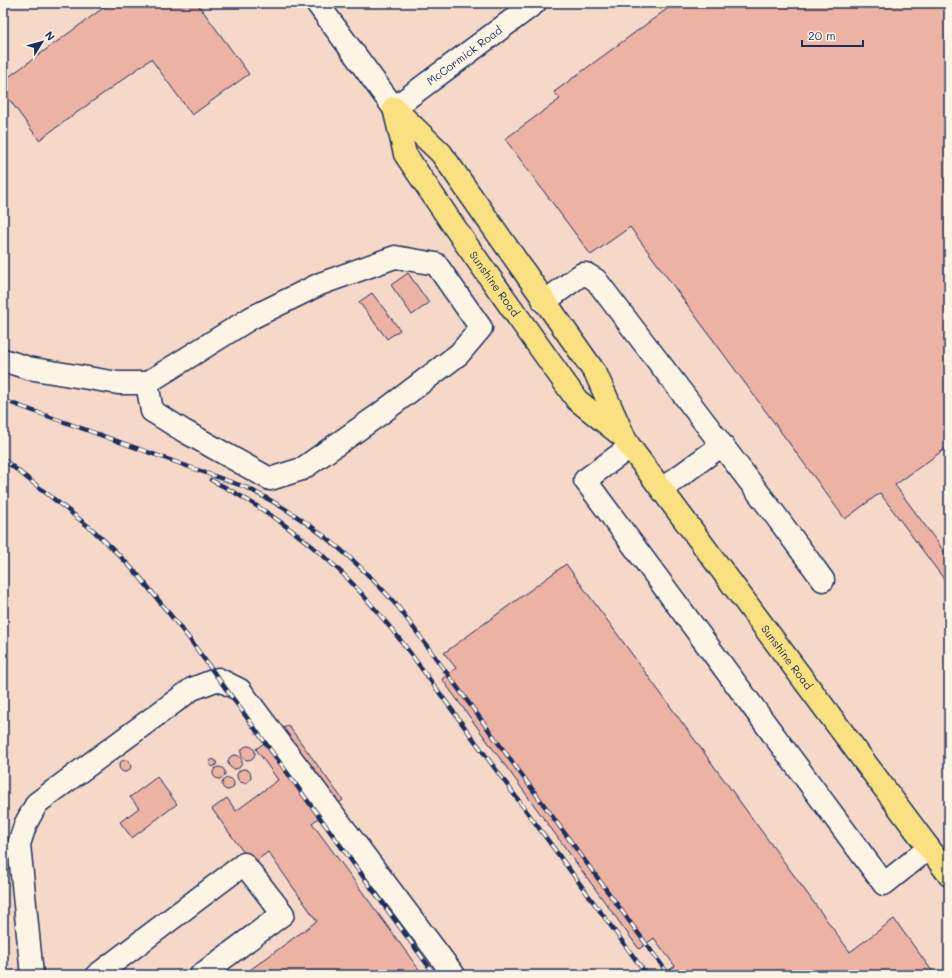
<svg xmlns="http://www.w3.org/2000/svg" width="952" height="978" font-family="Mali,sans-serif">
  <rect width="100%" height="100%" fill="#f9e8d8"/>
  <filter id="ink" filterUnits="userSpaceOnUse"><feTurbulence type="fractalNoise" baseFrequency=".025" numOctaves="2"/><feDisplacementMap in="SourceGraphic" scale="8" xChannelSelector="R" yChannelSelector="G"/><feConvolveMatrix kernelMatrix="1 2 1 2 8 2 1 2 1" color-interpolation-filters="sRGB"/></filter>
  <g filter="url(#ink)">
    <rect fill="#f5d8c8" x="3" y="3" width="946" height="972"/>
    <g fill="#ecb2a4" stroke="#1b2f5e">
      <path d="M110 3H197L249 74 192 115 151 59 39 140 3 91V81Z"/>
      <path d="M675 3H949V446L895 485 949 558V586L880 493 845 519 630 227 591 255 505 139 560 99 554 92Z"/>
      <path d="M408 273 429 303 412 315 391 285Z"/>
      <path d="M372 293 400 330 387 339 359 302Z"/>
      <path d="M566 564 850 952 894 919 935 975H663L675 966 654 938 639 949 442 679 456 668 444 653Z"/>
      <path d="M288 725 343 800 312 823 423 975H243L317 921 268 852 252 864 212 809 227 798 236 811 278 780 256 749Z"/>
      <circle cx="248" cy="753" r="7"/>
      <circle cx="235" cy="762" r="7"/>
      <circle cx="213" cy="763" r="3.5"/>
      <circle cx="125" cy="766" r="6"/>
      <circle cx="219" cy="773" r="6"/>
      <circle cx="244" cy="776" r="7"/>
      <path d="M157 777 177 804 132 838 120 822 139 808 130 797Z"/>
      <circle cx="228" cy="784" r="6"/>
    </g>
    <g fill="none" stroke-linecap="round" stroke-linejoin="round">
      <g stroke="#1b2f5e" stroke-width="25">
        <g id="minor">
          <path id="s1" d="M317 3 394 108 535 3"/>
          <path d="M395 257 436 264 481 328 459 354 380 414 302 469 270 479 184 431 152 411 147 383 251 318 320 284Z"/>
          <path d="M544 302 582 274H586L596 280 773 512 823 580"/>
          <path d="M3 360 28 368 118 383H147"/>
          <path d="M630 447 585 480 884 884 929 848"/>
          <path d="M662 489 722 445"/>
          <path d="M32 975 19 844 26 823 37 803 192 689 218 679 240 690 454 975"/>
          <path d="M97 975 244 864 283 914 201 975"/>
        </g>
      </g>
      <g stroke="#1b2f5e" stroke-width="25">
        <g id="major">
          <path id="s2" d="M394 108 441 153 596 374 625 439 630 447 949 875"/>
          <path id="s3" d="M394 108 405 154 466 244 577 400 622 436"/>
        </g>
      </g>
      <use href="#minor" stroke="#fcf5e5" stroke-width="22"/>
      <use href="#major" stroke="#f9e181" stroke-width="22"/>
      <g stroke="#1b2f5e" stroke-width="4.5">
        <g id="rail">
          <path d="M3 400 245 487C306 516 355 557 399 608L669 975"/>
          <path d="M3 459 93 530 116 552 139 576 188 637 435 975"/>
          <path d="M211 480C256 502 306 538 342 573 365 595 385 621 405 646L647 975"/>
        </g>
      </g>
      <use href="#rail" stroke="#fcf5e5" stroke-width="3" stroke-dasharray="9" stroke-linecap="butt"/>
    </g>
  </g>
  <g text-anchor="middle" stroke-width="3.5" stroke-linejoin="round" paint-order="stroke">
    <g font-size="11" fill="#1b2f5e" stroke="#fcf5e5">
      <text dy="4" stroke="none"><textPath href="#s1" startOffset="218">McCormick Road</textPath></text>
      <text dy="4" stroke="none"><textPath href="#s3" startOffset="205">Sunshine Road</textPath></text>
      <text dy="4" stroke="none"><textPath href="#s2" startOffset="678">Sunshine Road</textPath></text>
    </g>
  </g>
  <rect width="952" height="978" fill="none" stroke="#fcf5e5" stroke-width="16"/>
  <rect x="8" y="8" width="936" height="962" fill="none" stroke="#1b2f5e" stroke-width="1.5" filter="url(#ink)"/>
  <g transform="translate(42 42) rotate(53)" stroke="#fcf5e5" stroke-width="3" paint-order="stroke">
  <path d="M0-3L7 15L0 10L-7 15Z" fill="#1b2f5e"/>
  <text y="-6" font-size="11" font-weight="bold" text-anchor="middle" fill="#1b2f5e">N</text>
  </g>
  <path d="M802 40v6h61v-6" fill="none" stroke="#1b2f5e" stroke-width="2"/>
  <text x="808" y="40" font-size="12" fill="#1b2f5e" stroke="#fcf5e5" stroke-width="3" paint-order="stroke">20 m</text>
</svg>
